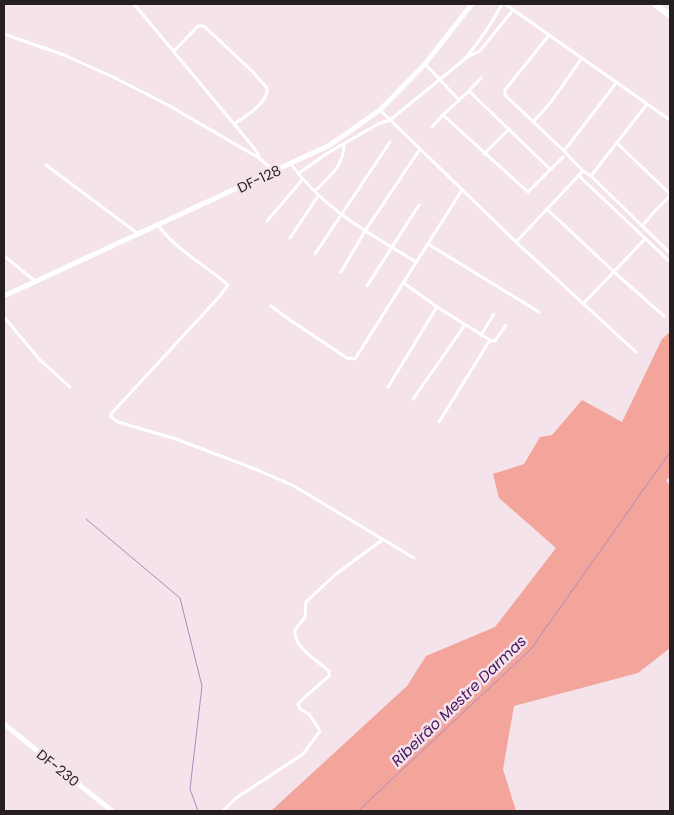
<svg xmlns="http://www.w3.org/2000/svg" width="674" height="815" font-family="Poppins,sans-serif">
  <rect width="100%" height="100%" fill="#f4e3ea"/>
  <path fill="#f3a59c" d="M670 332V477L666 480 670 486V648L638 673 514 706 503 769 516 811H271L407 686 426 656 495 627 556 548 499 498 493 474 524 464 540 437 552 435 582 400 622 422 662 339Z"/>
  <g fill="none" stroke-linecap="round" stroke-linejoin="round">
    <g stroke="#aa8cba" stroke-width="1">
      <path d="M86 519 180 598 202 686 190 789 198 811"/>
      <path d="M358 811 531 649 670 452"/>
    </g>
    <g stroke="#fff" stroke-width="3">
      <path d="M134 4 254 148 259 156"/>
      <path d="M505 4 670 120"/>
      <path d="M652 4 670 17"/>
      <path d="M657 4 670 13"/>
      <path d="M4 34 64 55 113 77 168 105 259 158 274 171"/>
      <path d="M549 35 505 90V95L564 151 583 171 591 176 670 253"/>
      <path d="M174 51 198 26H204L253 72 267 88C269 102 245 117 234 124"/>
      <path d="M465 58 480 51 513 10"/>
      <path d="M425 64 459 100"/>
      <path d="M469 91 481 78"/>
      <path d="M380 110 516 242 636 352"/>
      <path d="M533 122 551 102 582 58"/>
      <path d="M432 127 443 115"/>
      <path d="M617 143 670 194"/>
      <path d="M564 151 617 82"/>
      <path d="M484 154 509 129"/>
      <path d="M291 164C323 209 369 233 416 262"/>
      <path d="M46 165 137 233"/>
      <path d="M550 169 469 91 443 115 528 192 563 157"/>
      <path d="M298 174 326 154 378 124 390 120 465 59C479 42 492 23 502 4"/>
      <path d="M578 175 670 262"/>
      <path d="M591 176 647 104"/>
      <path d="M315 191C329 177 344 166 344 144"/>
      <path d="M547 209 614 272 664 316"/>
      <path d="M267 221 302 180"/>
      <path d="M158 225C176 250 205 265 228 285L219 297 111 414V417L118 422 176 439 260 471 294 486 414 558"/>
      <path d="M642 226 655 211 670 196"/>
      <path d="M290 238 318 196"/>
      <path d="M516 242 583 171"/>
      <path d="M428 244 539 312"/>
      <path d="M315 254 390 142"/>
      <path d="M4 256 35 281"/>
      <path d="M341 272 365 231 420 149"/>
      <path d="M404 283 437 307 490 340 495 341 506 325"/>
      <path d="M367 286 419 205"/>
      <path d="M583 304 645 239"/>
      <path d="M271 306 290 320 347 358 355 359 462 190"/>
      <path d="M4 317 40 360 70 387"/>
      <path d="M481 335 494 314"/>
      <path d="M388 387 437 307"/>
      <path d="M413 399 465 325"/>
      <path d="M439 422 490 340"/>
      <path d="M223 811 236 798 303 754 320 731 309 714 300 709 298 704 305 697 329 676V671C318 661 293 647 295 630L305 617 306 602 308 600 336 574 382 540"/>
    </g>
    <g stroke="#fff" stroke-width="5">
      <path d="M4 296 330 145 380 110 425 64 472 4"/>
      <path d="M4 724 112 811"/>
    </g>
  </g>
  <g text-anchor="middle" stroke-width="5" stroke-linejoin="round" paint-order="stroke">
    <g font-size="14" fill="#251f21" stroke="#f4e3ea">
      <text transform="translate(259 179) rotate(-25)" y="5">DF-128</text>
      <text transform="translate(58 768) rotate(39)" y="5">DF-230</text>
    </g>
    <g font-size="15" font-style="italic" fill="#48145f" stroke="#f4e3ea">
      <text transform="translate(459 701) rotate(-44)" y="5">Ribeirão Mestre Darmas</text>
    </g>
  </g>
  <rect width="674" height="815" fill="none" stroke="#251f21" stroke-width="10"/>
</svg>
